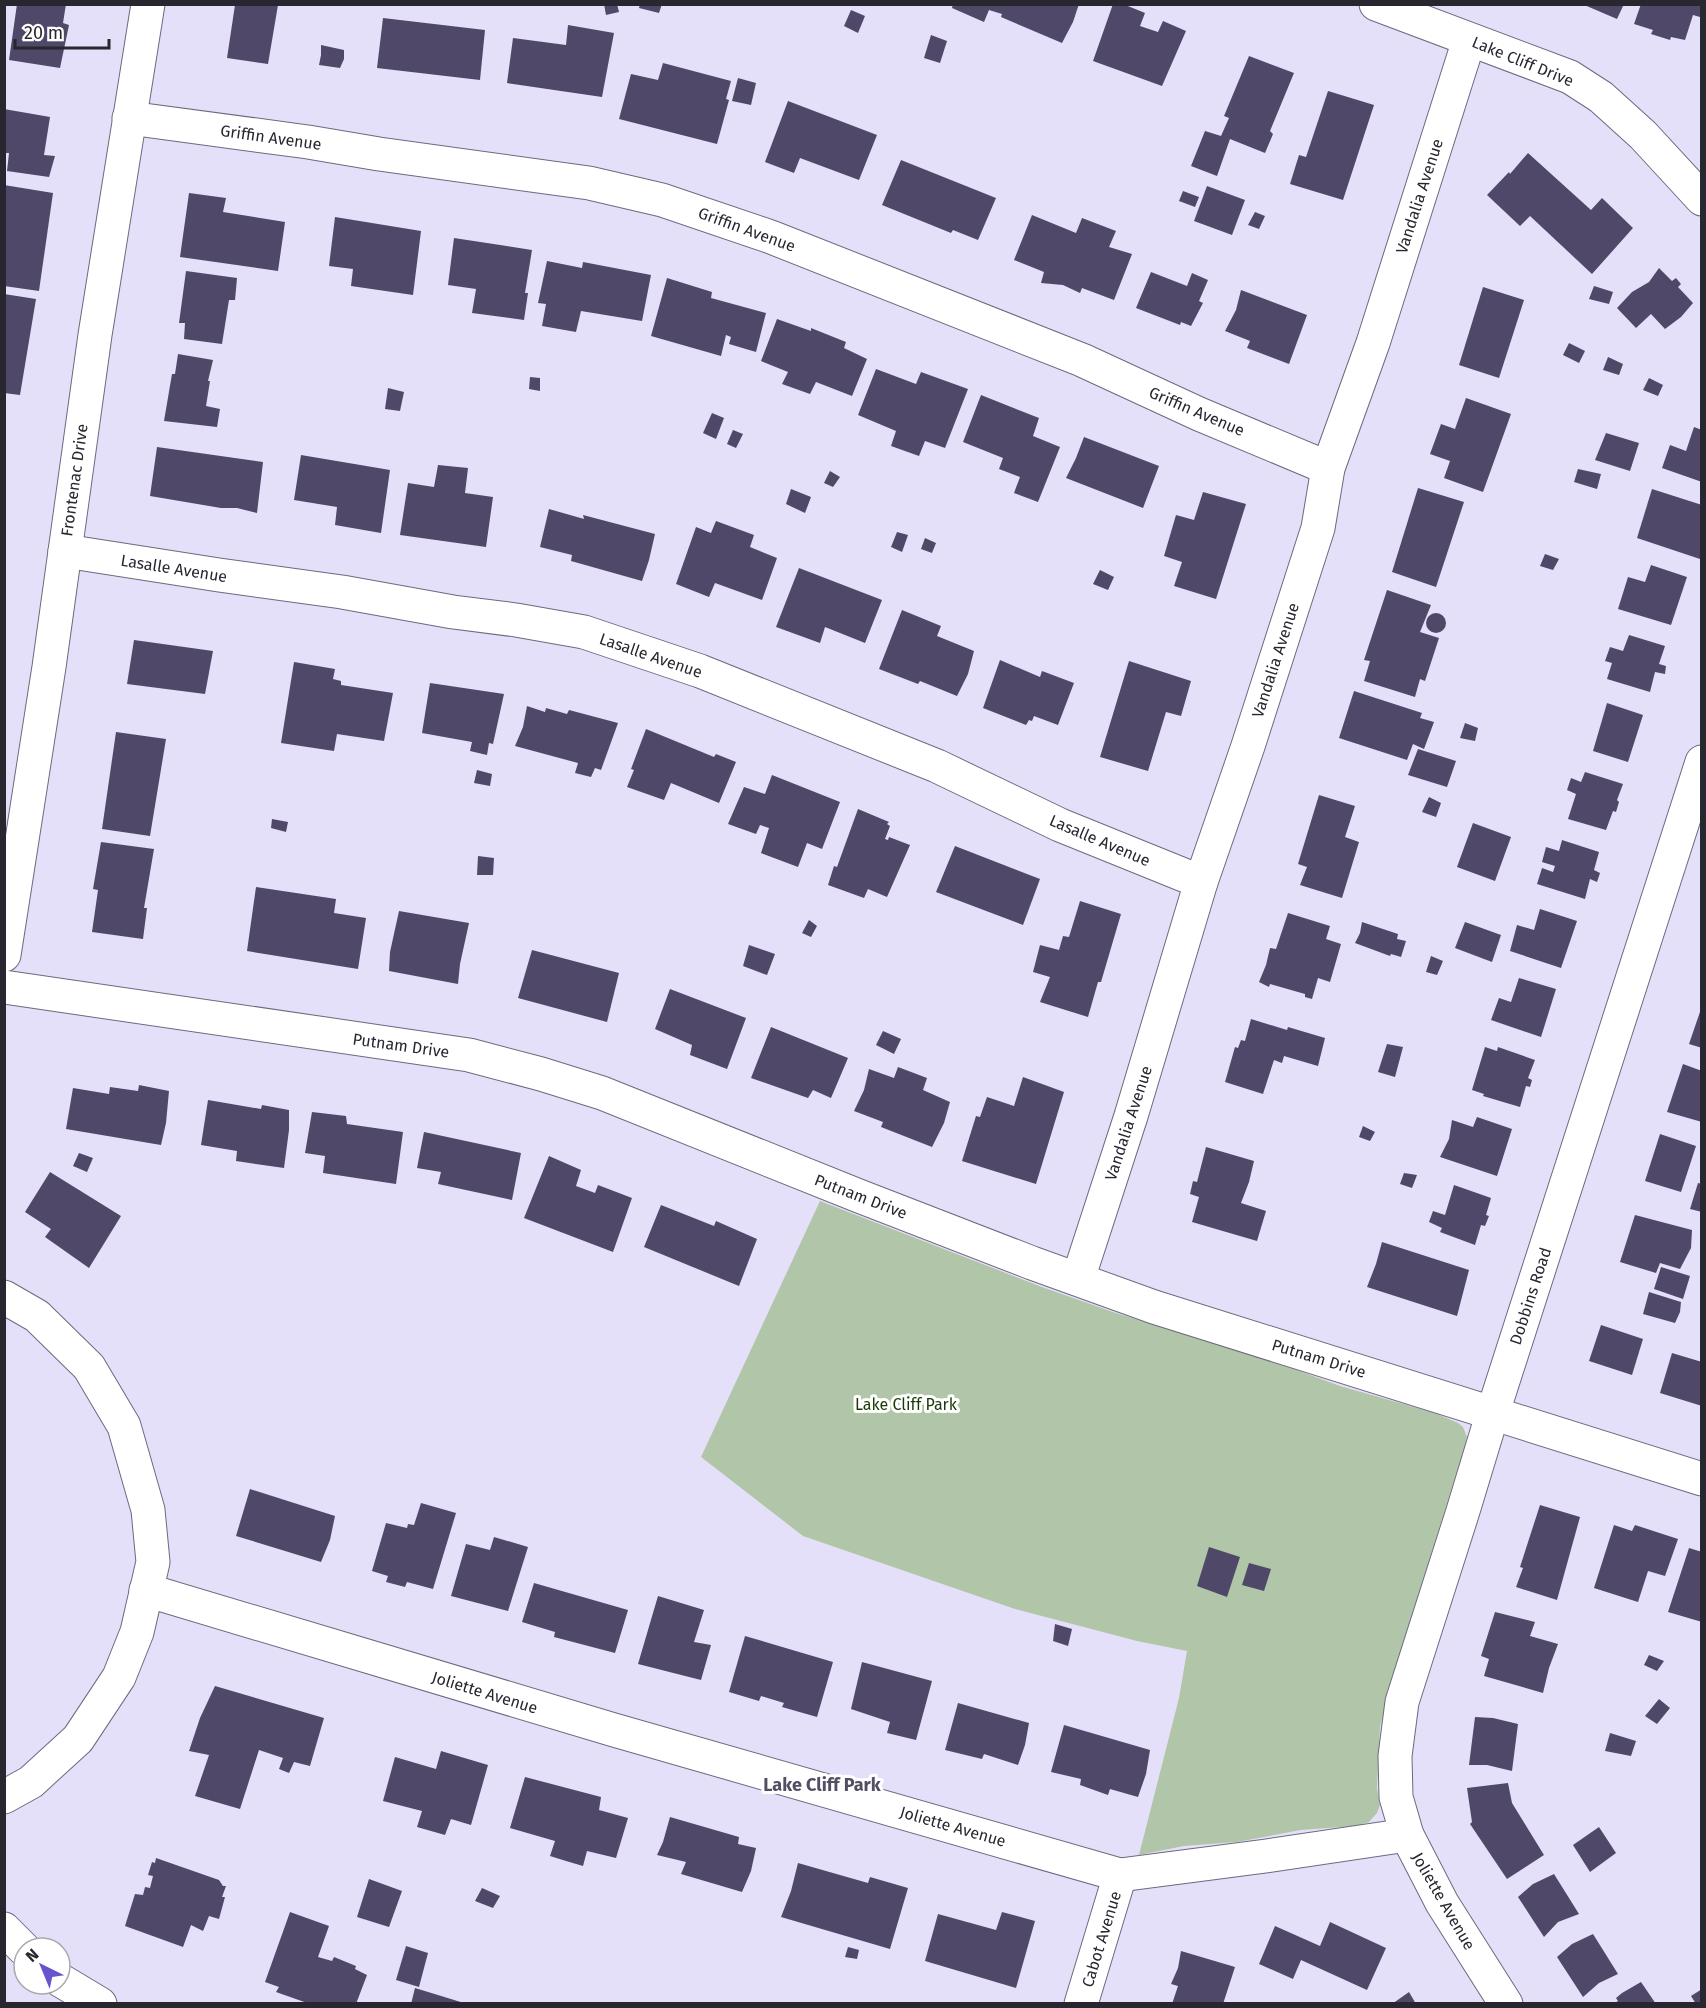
<svg xmlns="http://www.w3.org/2000/svg" width="1706" height="2008" font-family="'Fira Sans',sans-serif">
  <rect width="100%" height="100%" fill="#e5e0f9"/>
  <path fill="#b1c6a8" d="M820 1201 1042 1287 1116 1313 1275 1362 1340 1386 1435 1413 1458 1423 1463 1427 1467 1437 1465 1446 1392 1679 1380 1727 1377 1788 1380 1805 1377 1813 1369 1822 1356 1826 1301 1830 1237 1842 1184 1846 1139 1855 1179 1698 1187 1651 1137 1641 1015 1609 803 1536 701 1457Z"/>
  <g fill="#4f4868">
    <path d="M17 4H66L63 23 69 25 60 68 9 60Z"/>
    <path d="M604 4H617L619 12 606 15Z"/>
    <path d="M640 4H662L659 13 639 8Z"/>
    <path d="M953 4H1079L1073 22 1062 43 1001 17 1002 14 989 10 984 22 952 8Z"/>
    <path d="M1113 4H1123L1145 13 1140 26 1158 32 1163 21 1186 31 1162 86 1093 61Z"/>
    <path d="M1582 4H1624L1617 19Z"/>
    <path d="M1641 4H1702V11L1700 17 1693 15 1685 40 1671 37 1670 40 1651 34 1653 30 1634 24Z"/>
    <path d="M235 5H278L268 64 227 58Z"/>
    <path d="M851 10 865 16 858 33 844 26Z"/>
    <path d="M383 18 485 30 480 80 377 68Z"/>
    <path d="M568 25 614 33 602 97 507 83 513 38 566 45Z"/>
    <path d="M931 35 947 41 940 63 924 58Z"/>
    <path d="M321 45 344 50V59L340 68 319 65 321 55Z"/>
    <path d="M1249 56 1294 73 1270 131 1273 134 1265 153 1230 139 1217 176 1191 166 1205 131 1221 136 1229 118 1224 116Z"/>
    <path d="M663 63 731 81 726 99 729 100 717 144 619 119 631 74 658 80Z"/>
    <path d="M738 78 756 83 751 105 732 101Z"/>
    <path d="M1328 91 1374 105 1343 200 1290 184 1299 155 1306 157Z"/>
    <path d="M788 101 877 135 859 180 800 158 794 173 765 162Z"/>
    <path d="M4 109 50 117 44 155 55 156 49 177 7 171 9 153H4Z"/>
    <path d="M1528 153 1591 210 1602 198 1633 228 1592 274 1530 216 1520 226 1487 195 1509 172 1510 174Z"/>
    <path d="M901 160 996 198 978 240 953 230 951 233 882 205Z"/>
    <path d="M4 185 53 193 39 291 4 286Z"/>
    <path d="M1207 186 1245 200 1232 235 1194 221Z"/>
    <path d="M1183 191 1199 197 1195 207 1179 201Z"/>
    <path d="M189 193 226 198 223 212 285 222 278 271 180 257Z"/>
    <path d="M1255 212 1265 216 1259 229 1248 225Z"/>
    <path d="M1032 215 1076 233 1082 218 1116 231 1109 247 1132 254 1114 300 1082 288 1080 293 1063 285 1041 283 1044 272 1014 260Z"/>
    <path d="M335 217 421 231 413 295 351 286 353 269 329 266Z"/>
    <path d="M454 238 532 250 525 293H528L524 320 472 313 476 289 448 285Z"/>
    <path d="M547 261 582 268 583 262 651 275 642 321 581 311 576 332 542 326 546 304 538 303Z"/>
    <path d="M1659 268 1672 281 1676 278 1681 284 1678 287 1693 303 1681 317 1665 329 1651 314 1636 328 1617 308 1632 292 1649 282Z"/>
    <path d="M186 271 237 278 235 300H229L222 344 184 339 185 323H179Z"/>
    <path d="M1151 272 1187 286 1192 273 1208 280 1199 301 1203 303 1191 326 1181 322 1180 325 1136 308Z"/>
    <path d="M667 278 712 292 711 298 766 313 756 352 729 344 731 337 726 335 721 356 651 336Z"/>
    <path d="M1594 286 1613 292 1609 304 1589 299Z"/>
    <path d="M1483 287 1524 300 1499 378 1459 365Z"/>
    <path d="M1241 290 1307 315 1289 364 1247 348 1250 341 1225 331 1236 310Z"/>
    <path d="M4 294 36 299 20 395 4 393Z"/>
    <path d="M777 319 811 331V328L846 342 844 348 867 359 852 396 816 382 810 394 782 384 788 372 761 361Z"/>
    <path d="M1569 343 1585 351 1579 363 1563 355Z"/>
    <path d="M178 354 213 360 208 381H210L206 406 220 409 217 427 164 421 172 374H175Z"/>
    <path d="M1608 357 1623 364 1619 375 1603 370Z"/>
    <path d="M876 369 916 384 921 372 968 389 945 448 925 441 919 456 891 446 896 431 858 415Z"/>
    <path d="M530 377 540 378V391L529 389Z"/>
    <path d="M1649 378 1663 385 1658 396 1643 390Z"/>
    <path d="M388 388 404 392 400 411 385 409Z"/>
    <path d="M981 395 1039 418 1033 436 1060 447 1038 502 1014 493 1020 477 999 469 1003 458 963 442Z"/>
    <path d="M1466 398 1511 414 1483 492 1444 478 1450 461 1430 454 1441 424 1455 429Z"/>
    <path d="M712 413 724 418 716 439 703 433Z"/>
    <path d="M1694 427 1702 430V482L1662 468 1670 445 1686 451Z"/>
    <path d="M733 430 743 434 736 448 727 444Z"/>
    <path d="M1606 433 1639 443 1630 471 1595 460Z"/>
    <path d="M1084 437 1159 466 1143 508 1066 478 1076 458Z"/>
    <path d="M157 447 263 462 257 513 237 508H221L150 496Z"/>
    <path d="M301 455 390 470 381 533 335 525 337 507 294 500Z"/>
    <path d="M438 465 468 468 465 493 493 497 486 547 400 535 408 483 434 487Z"/>
    <path d="M1578 469 1601 474 1597 489 1574 482Z"/>
    <path d="M830 471 840 477 833 487 824 483Z"/>
    <path d="M1418 488 1464 502 1436 587 1392 572Z"/>
    <path d="M791 489 811 497 805 513 786 504Z"/>
    <path d="M1652 489 1702 505 1700 559 1637 538Z"/>
    <path d="M1203 492 1246 504 1216 599 1174 586 1182 562 1164 556 1176 515 1194 520Z"/>
    <path d="M549 509 584 519 583 515 655 534 649 560 642 581 571 561 572 555 540 547Z"/>
    <path d="M716 521 754 535 750 547 777 558 762 600 715 583 709 597 676 584 696 527 711 533Z"/>
    <path d="M897 532 908 535 902 552 891 547Z"/>
    <path d="M925 538 936 543 932 553 921 549Z"/>
    <path d="M1545 554 1559 559 1553 570 1540 566Z"/>
    <path d="M1651 565 1687 577 1671 625 1618 609 1628 577 1645 582Z"/>
    <path d="M799 568 882 600 865 643 825 627 820 643 776 627Z"/>
    <path d="M1100 570 1114 577 1108 590 1093 584Z"/>
    <path d="M1387 590 1431 605 1420 632 1439 638 1425 681 1420 679 1415 697 1364 681 1370 661 1364 660Z"/>
    <path d="M902 610 941 626 937 636 974 651 968 674 957 696 920 681 918 684 879 669Z"/>
    <circle cx="1436" cy="623" r="10"/>
    <path d="M1629 635 1665 646 1659 664 1666 666 1665 674 1655 672 1650 692 1607 679 1612 663 1605 661 1610 647 1623 651Z"/>
    <path d="M134 640 213 651 205 694 127 684Z"/>
    <path d="M1000 660 1040 677 1042 671 1074 683 1058 725 1034 716 1032 721 1029 720 1026 725 983 708Z"/>
    <path d="M1129 661 1191 681 1181 716 1166 712 1148 771 1100 757Z"/>
    <path d="M294 662 335 669 333 679 341 681V685L393 693 384 741 337 734 334 751 281 743Z"/>
    <path d="M430 683 504 694 493 744 489 743 487 755 470 751 472 742 422 733Z"/>
    <path d="M1354 691 1422 713 1420 718 1434 722 1424 749 1413 744 1407 760 1339 738Z"/>
    <path d="M1607 703 1643 715 1628 762 1593 751Z"/>
    <path d="M527 706 545 712 546 708 567 714 569 710 618 723 601 770 595 768 591 777 575 773 578 763 515 746 523 727Z"/>
    <path d="M1465 723 1478 728 1475 741 1460 738Z"/>
    <path d="M646 729 714 757 716 754 736 762 719 803 671 783 664 800 627 787 634 770 631 769Z"/>
    <path d="M116 732 166 739 150 836 102 829Z"/>
    <path d="M1418 749 1456 761 1447 787 1408 775Z"/>
    <path d="M477 770 492 774 490 786 474 783Z"/>
    <path d="M1585 772 1623 784 1617 800 1619 802 1616 812 1613 811 1606 830 1568 819 1576 794 1567 790 1571 778 1581 782Z"/>
    <path d="M772 775 840 802 822 849 807 843 798 867 761 853 769 828 760 825 756 834 728 824 744 787 765 794Z"/>
    <path d="M1319 795 1355 806 1345 837 1359 842 1342 898 1300 885 1307 867 1298 864Z"/>
    <path d="M1429 797 1441 803 1436 817 1422 812Z"/>
    <path d="M858 809 889 822 887 824 890 826 885 839 888 840 889 837 910 845 887 897 868 889 864 898 828 885 834 866 837 867Z"/>
    <path d="M272 819 288 822 286 832 271 828Z"/>
    <path d="M1473 823 1511 837 1495 881 1457 867Z"/>
    <path d="M1562 840 1599 852 1594 870 1600 873 1597 882 1590 879 1585 899 1537 884 1542 868 1553 872 1555 866 1542 862 1546 847 1559 851Z"/>
    <path d="M101 842 154 849 144 908H147L143 939 92 932 98 890 93 889Z"/>
    <path d="M955 846 1040 879 1023 925 936 892Z"/>
    <path d="M478 856 494 858 493 875H477Z"/>
    <path d="M256 887 336 899 334 913 366 918 358 969 247 951Z"/>
    <path d="M1080 901 1121 914 1101 982H1098L1088 1017 1040 1002 1050 977 1033 972 1040 945 1059 950 1063 936 1069 937Z"/>
    <path d="M1540 909 1577 921 1561 968 1510 951 1517 925 1534 930Z"/>
    <path d="M399 911 469 923 460 964 458 984 389 971 390 952Z"/>
    <path d="M1288 913 1330 926 1326 939 1341 944 1330 982 1318 978 1312 999 1305 997V994L1270 984 1269 987 1259 982 1266 965 1270 948 1276 949Z"/>
    <path d="M809 920 817 926 811 937 802 933Z"/>
    <path d="M1362 922 1398 934 1397 939 1406 941 1401 957 1391 954 1390 956 1355 943 1360 933Z"/>
    <path d="M1465 922 1501 935 1492 962 1455 948Z"/>
    <path d="M749 945 775 954 767 975 743 966Z"/>
    <path d="M532 950 619 973 607 1022 518 998Z"/>
    <path d="M1431 956 1443 961 1437 975 1426 972Z"/>
    <path d="M1519 978 1556 989 1541 1037 1491 1020 1499 998 1511 1002Z"/>
    <path d="M670 989 746 1018 727 1069 690 1055 692 1045 655 1029Z"/>
    <path d="M1702 1006V1048L1689 1044Z"/>
    <path d="M1251 1019 1287 1030 1288 1027 1325 1038 1318 1066 1284 1056 1282 1063 1274 1060 1263 1094 1225 1082 1235 1047 1238 1048 1241 1040 1245 1041Z"/>
    <path d="M771 1027 848 1058 831 1098 813 1090 808 1098 751 1078Z"/>
    <path d="M883 1031 901 1039 894 1054 876 1045Z"/>
    <path d="M1387 1044 1403 1047 1395 1077 1378 1072Z"/>
    <path d="M1485 1047 1497 1051 1498 1047 1535 1060 1528 1078 1532 1080 1530 1087 1526 1086 1520 1107 1483 1096 1484 1094 1472 1090Z"/>
    <path d="M1683 1064 1702 1071V1122L1667 1112Z"/>
    <path d="M898 1067 927 1078 923 1090 950 1102 944 1123 932 1147 881 1127 883 1122 854 1111 864 1090 869 1069 894 1078Z"/>
    <path d="M1023 1077 1064 1092 1036 1184 962 1161 976 1116 980 1117 987 1097 1014 1106Z"/>
    <path d="M139 1085 169 1091 166 1123 161 1145 66 1129 73 1088 109 1094 110 1087 138 1091Z"/>
    <path d="M208 1100 261 1109 262 1105 289 1110V1130L284 1168 236 1161 237 1151 201 1145Z"/>
    <path d="M312 1112 346 1116 347 1124 403 1132 396 1184 323 1173 325 1156 305 1153Z"/>
    <path d="M1477 1117 1512 1129 1497 1176 1440 1157 1449 1139 1452 1120 1473 1127Z"/>
    <path d="M1363 1126 1375 1132 1370 1141 1359 1137Z"/>
    <path d="M424 1132 521 1153 512 1200 438 1184 441 1172 417 1168Z"/>
    <path d="M1660 1134 1696 1146 1681 1192 1645 1181Z"/>
    <path d="M1206 1147 1254 1161 1249 1182 1241 1203 1266 1211 1257 1241 1192 1222 1199 1197 1190 1194 1193 1181 1197 1182Z"/>
    <path d="M79 1153 93 1158 87 1172 73 1166Z"/>
    <path d="M549 1156 581 1170 576 1186 595 1193 598 1185 632 1198 613 1252 524 1218Z"/>
    <path d="M50 1172 121 1216 89 1268 45 1237 51 1229 25 1212Z"/>
    <path d="M1404 1173 1417 1175 1412 1188 1400 1184Z"/>
    <path d="M1698 1183 1702 1184V1212L1690 1209Z"/>
    <path d="M1454 1185 1491 1198 1486 1215 1489 1216 1485 1226 1481 1225 1475 1245 1440 1232 1442 1228 1429 1222 1433 1211 1445 1215Z"/>
    <path d="M661 1205 714 1226 716 1221 757 1239 739 1286 644 1247Z"/>
    <path d="M1635 1215 1692 1230 1691 1248 1680 1269 1660 1263 1656 1273 1620 1262Z"/>
    <path d="M1382 1242 1469 1270 1457 1316 1367 1287 1376 1264Z"/>
    <path d="M1661 1267 1690 1276 1683 1299 1654 1289Z"/>
    <path d="M1649 1292 1681 1302 1680 1312 1675 1323 1643 1314Z"/>
    <path d="M1601 1325 1643 1339 1632 1375 1589 1361Z"/>
    <path d="M1672 1353 1702 1362V1406L1660 1393Z"/>
    <path d="M250 1489 335 1516 330 1540 321 1562 236 1536Z"/>
    <path d="M421 1503 456 1513 433 1589 407 1582 405 1587 386 1582 388 1576 372 1571 386 1523 407 1528 408 1524 414 1525Z"/>
    <path d="M1540 1505 1580 1517 1557 1600 1516 1587 1523 1568 1520 1567Z"/>
    <path d="M1614 1525 1632 1531 1635 1525 1678 1539 1665 1576 1648 1571 1638 1602 1594 1588Z"/>
    <path d="M494 1537 528 1547 508 1611 451 1596 466 1544 490 1550Z"/>
    <path d="M1209 1547 1240 1557 1227 1597 1197 1586Z"/>
    <path d="M1689 1548 1702 1552V1622L1668 1612Z"/>
    <path d="M1249 1563 1271 1569 1264 1591 1242 1585Z"/>
    <path d="M534 1583 628 1610 615 1653 554 1637 555 1632 522 1622Z"/>
    <path d="M658 1596 704 1610 694 1642 711 1645 701 1680 638 1664Z"/>
    <path d="M1495 1612 1535 1622 1530 1636 1558 1644 1549 1668 1543 1693 1484 1676 1489 1659 1481 1656Z"/>
    <path d="M1055 1624 1072 1629 1068 1646 1053 1641Z"/>
    <path d="M745 1636 833 1662 817 1717 782 1707 784 1703 761 1696 759 1701 729 1692Z"/>
    <path d="M1649 1655 1664 1661 1657 1671 1644 1665Z"/>
    <path d="M862 1662 932 1681 916 1740 887 1733 890 1722 851 1709Z"/>
    <path d="M215 1686 324 1718 310 1766 294 1762 289 1773 279 1769 283 1758 259 1750 240 1809 195 1796 209 1755 189 1751 200 1718Z"/>
    <path d="M1659 1699 1670 1708 1657 1724 1645 1716Z"/>
    <path d="M958 1703 1029 1723 1025 1745 1018 1765 984 1754 982 1759 945 1750Z"/>
    <path d="M1475 1717 1493 1718 1518 1724 1512 1771 1487 1765H1469Z"/>
    <path d="M1064 1725 1150 1750 1146 1774 1138 1797 1110 1789 1108 1795 1080 1785 1081 1779 1051 1772Z"/>
    <path d="M1610 1733 1636 1741 1631 1756 1605 1751Z"/>
    <path d="M441 1751 488 1765 471 1825 451 1819 445 1835 417 1827 422 1811 383 1801 395 1757 436 1769Z"/>
    <path d="M525 1777 601 1797 599 1810 628 1818 616 1858 587 1851 583 1866 566 1861 550 1856 555 1841 510 1828Z"/>
    <path d="M1508 1783 1512 1803 1544 1855 1507 1879 1470 1824 1472 1822 1467 1788Z"/>
    <path d="M670 1817 739 1837 738 1844 756 1848 751 1871 742 1892 681 1874 686 1862 657 1855 663 1842Z"/>
    <path d="M1599 1827 1616 1853 1590 1872 1573 1845Z"/>
    <path d="M156 1858 219 1880 223 1886H226L222 1897H225L219 1919 209 1916 203 1931 191 1925 183 1947 125 1926 135 1894 143 1895 145 1887 150 1888 153 1876 148 1875 152 1862 155 1863Z"/>
    <path d="M798 1863 868 1883 870 1877 908 1888 890 1949 781 1917 791 1891Z"/>
    <path d="M1554 1874 1579 1914 1558 1922 1544 1937 1518 1897 1533 1884Z"/>
    <path d="M369 1879 402 1891 389 1927 357 1917Z"/>
    <path d="M482 1888 500 1896 493 1908 475 1901Z"/>
    <path d="M290 1912 329 1926 318 1957 332 1961 334 1957 356 1966 355 1969 367 1975 356 2004H310L276 1992 279 1987 265 1982Z"/>
    <path d="M1002 1912 1035 1921 1016 1988 925 1961 938 1914 996 1930Z"/>
    <path d="M1330 1922 1386 1948 1367 1990 1301 1960 1293 1979 1259 1964 1275 1926 1320 1946Z"/>
    <path d="M1593 1934 1618 1974 1599 1983 1583 1997 1557 1957 1572 1944Z"/>
    <path d="M406 1946 428 1953 419 1987 396 1980Z"/>
    <path d="M848 1947 859 1950 857 1959 845 1957Z"/>
    <path d="M1181 1951 1235 1967 1223 2004H1172L1178 1986 1171 1984 1178 1968Z"/>
    <path d="M1641 1982 1656 2004H1613L1618 2001 1616 1998 1622 1993Z"/>
    <path d="M415 1988 464 2003V2004H411Z"/>
    <path d="M1702 1989V2004H1696L1691 1996Z"/>
    <path d="M1409 1992 1416 2004H1392Z"/>
  </g>
  <g fill="none" stroke-linecap="round" stroke-linejoin="round">
    <g stroke="#6d697f" stroke-width="35">
      <g id="street">
        <path d="M1376 4 1570 77 1601 97 1643 135 1702 199"/>
        <path d="M129 118 308 142 379 154 589 183 662 200 771 237 1082 360 1199 414 1328 468"/>
        <path d="M65 551 219 575 342 592 453 612 516 620 584 632 700 671 937 766 1060 825 1201 882"/>
        <path d="M4 955 49 667 95 335 148 4"/>
        <path d="M4 987 469 1055 541 1074 602 1093 859 1196 1032 1263 1154 1307 1702 1479"/>
        <path d="M1078 1279 1131 1116 1201 882 1248 746 1318 528 1328 468 1373 343 1469 40"/>
        <path d="M4 1297 37 1316 89 1367 124 1426 148 1510 153 1562 137 1632 119 1677 78 1739 31 1782 4 1797"/>
        <path d="M146 1590 614 1730 1120 1875 1266 1856 1407 1835 1442 1903 1506 2004"/>
        <path d="M1407 1835 1396 1797 1395 1756 1402 1702 1463 1511 1493 1412 1702 762"/>
        <path d="M4 1929 24 1949"/>
        <path d="M60 1980 100 2004"/>
        <path d="M1081 2004 1120 1875"/>
      </g>
    </g>
    <use href="#street" stroke="#fff" stroke-width="33"/>
  </g>
  <g text-anchor="middle" stroke-width="6" stroke-linejoin="round" paint-order="stroke">
    <g font-size="16" fill="#28262f" stroke="#fff">
      <text transform="translate(1523 61) rotate(22)" y="6">Lake Cliff Drive</text>
      <text transform="translate(271 137) rotate(8)" y="6">Griffin Avenue</text>
      <text transform="translate(1419 196) rotate(-72)" y="6">Vandalia Avenue</text>
      <text transform="translate(747 229) rotate(20)" y="6">Griffin Avenue</text>
      <text transform="translate(1197 411) rotate(23)" y="6">Griffin Avenue</text>
      <text transform="translate(74 480) rotate(-82)" y="6">Frontenac Drive</text>
      <text transform="translate(174 568) rotate(9)" y="6">Lasalle Avenue</text>
      <text transform="translate(651 655) rotate(19)" y="6">Lasalle Avenue</text>
      <text transform="translate(1275 660) rotate(-72)" y="6">Vandalia Avenue</text>
      <text transform="translate(1100 840) rotate(23)" y="6">Lasalle Avenue</text>
      <text transform="translate(401 1045) rotate(8)" y="6">Putnam Drive</text>
      <text transform="translate(1128 1123) rotate(-72)" y="6">Vandalia Avenue</text>
      <text transform="translate(861 1196) rotate(21)" y="6">Putnam Drive</text>
      <text transform="translate(1530 1296) rotate(-72)" y="6">Dobbins Road</text>
      <text transform="translate(1319 1358) rotate(17)" y="6">Putnam Drive</text>
      <text transform="translate(485 1692) rotate(17)" y="6">Joliette Avenue</text>
      <text transform="translate(953 1826) rotate(16)" y="6">Joliette Avenue</text>
      <text transform="translate(1444 1901) rotate(60)" y="6">Joliette Avenue</text>
      <text transform="translate(1101 1939) rotate(-73)" y="6">Cabot Avenue</text>
    </g>
    <g font-size="16" fill="#1a3907" stroke="#fff">
      <text x="906" y="1410">Lake Cliff Park</text>
    </g>
    <g font-size="18" font-weight="bold" fill="#524f63" stroke="#fff">
      <text x="822" y="1791">Lake Cliff Park</text>
    </g>
  </g>
  <rect width="1706" height="2008" fill="none" stroke="#28262f" stroke-width="12"/>
  <g transform="translate(42 1966) rotate(317)"><circle r="28" fill="#ffffff" stroke="#a9a8ac" stroke-width="1.5"/>
  <path d="M0-4.5L10 22L0 15L-10 22Z" fill="#6954cd"/>
  <text y="-9" font-size="16" font-weight="bold" text-anchor="middle" fill="#28262f">N</text>
  </g>
  <path d="M15 39v9h94v-9" fill="none" stroke="#28262f" stroke-width="3"/>
  <text x="24" y="39" font-size="18" fill="#28262f" stroke="#ffffff" stroke-width="4.5" paint-order="stroke">20 m</text>
</svg>
